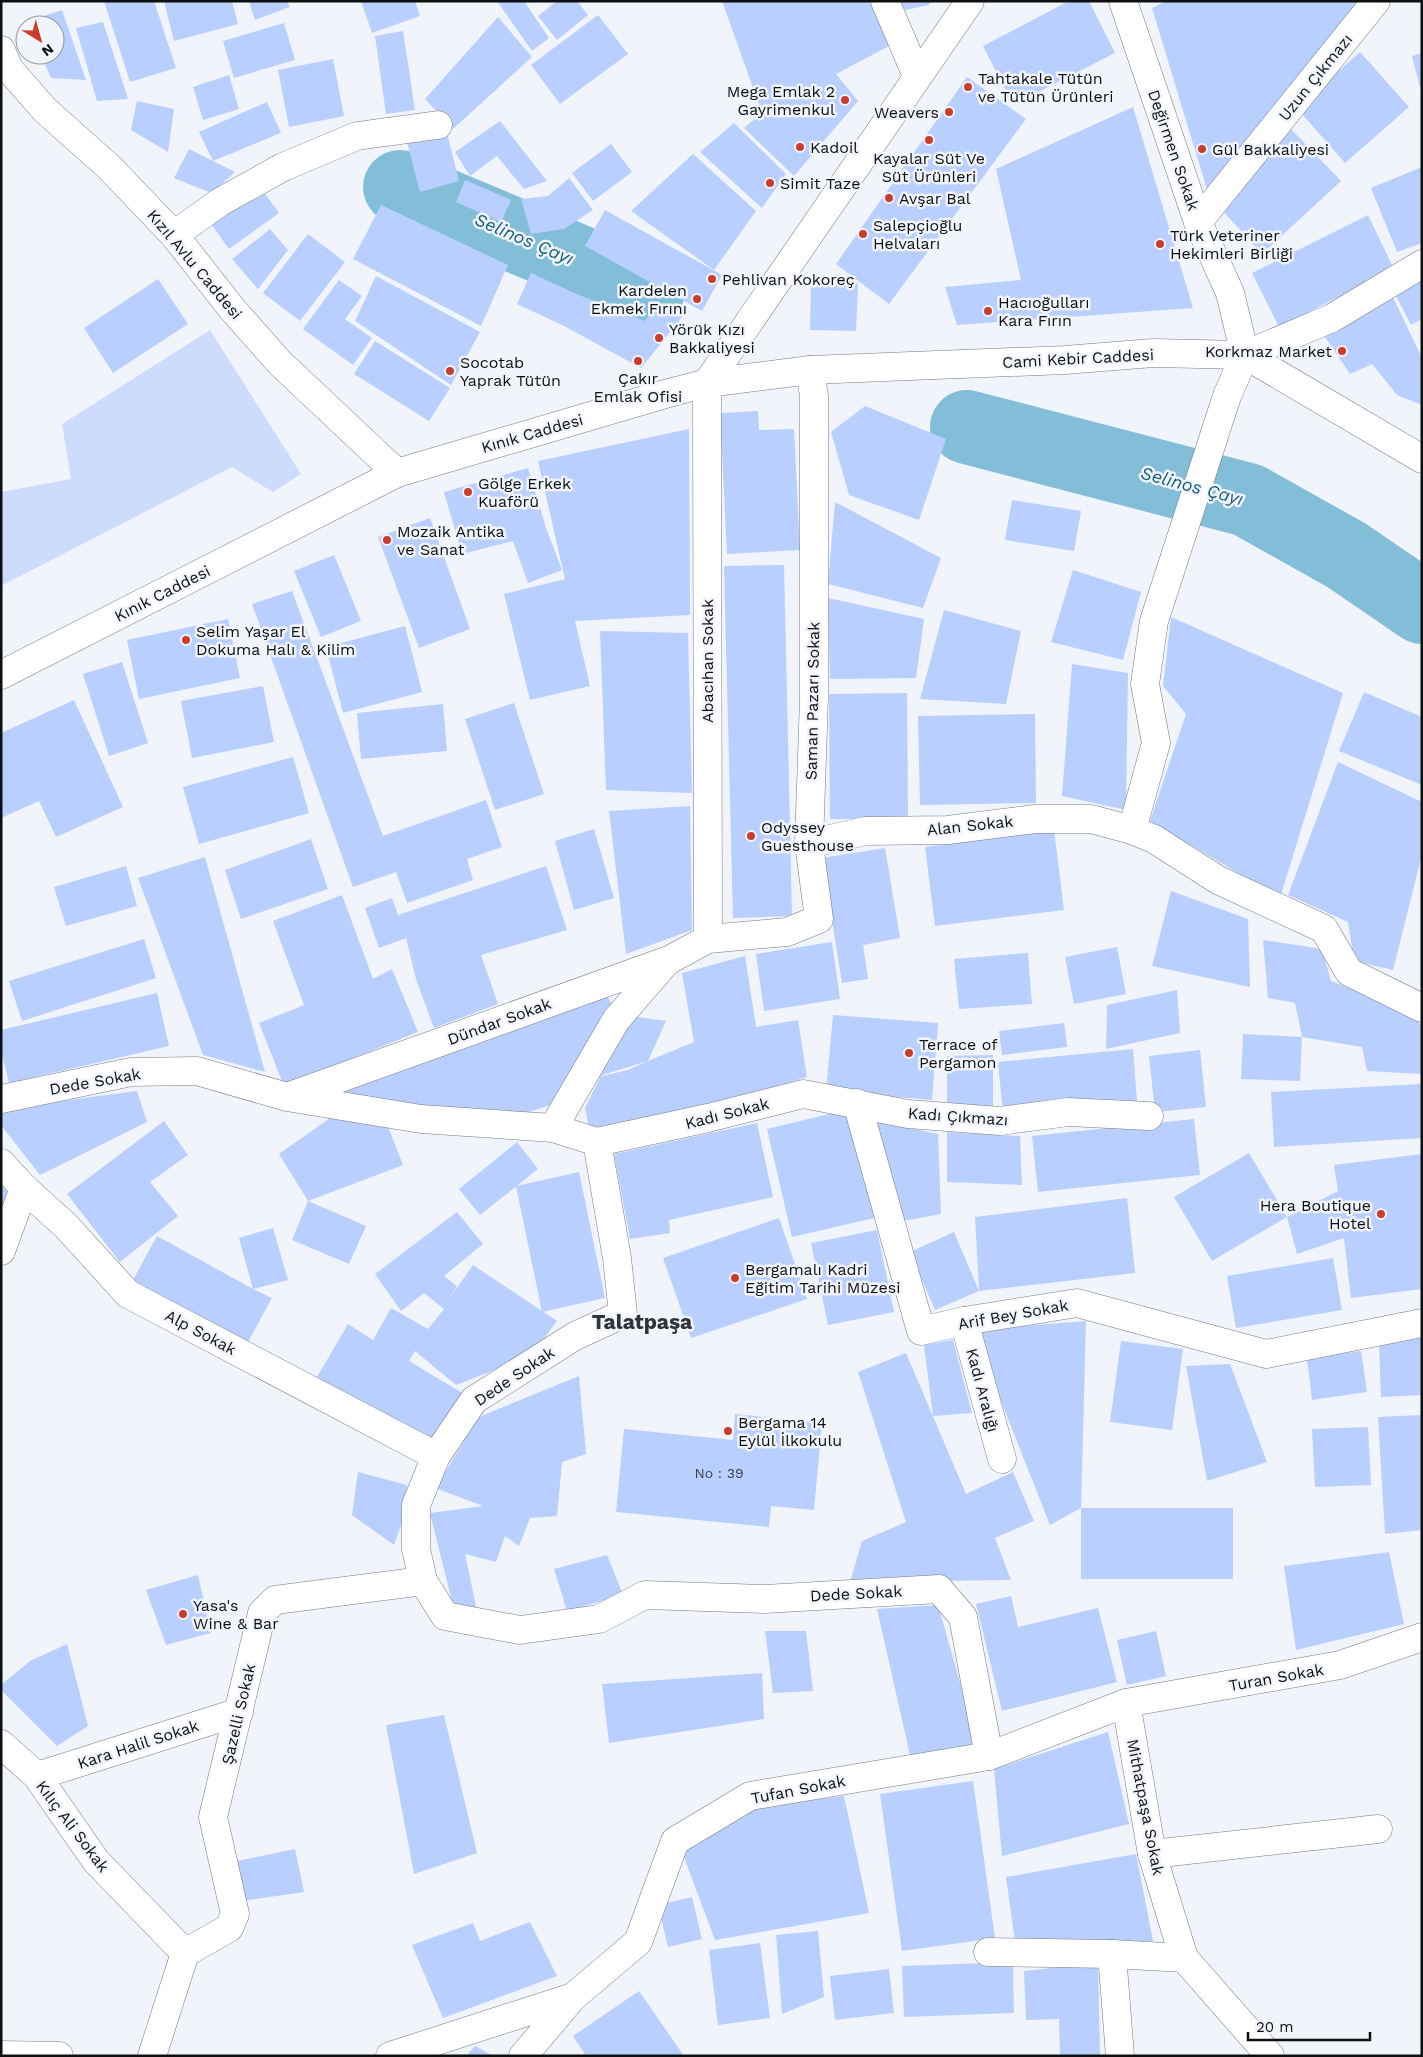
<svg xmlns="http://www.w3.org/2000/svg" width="1423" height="2057" font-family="'Work Sans',sans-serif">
  <rect width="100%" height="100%" fill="#f1f4fa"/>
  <path fill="#cddcfd" d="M210 330 301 474 273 492 232 467 1 586V492L71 479 62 424Z"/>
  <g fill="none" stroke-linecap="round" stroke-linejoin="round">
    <g stroke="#83bed8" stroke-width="74">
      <path d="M400 187 648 291"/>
      <path d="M967 427 1248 500 1346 555 1422 607"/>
    </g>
  </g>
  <g fill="#b9cfff" fill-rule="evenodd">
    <path d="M104 1H154L176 68 130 82Z"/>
    <path d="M164 1H232L238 24 174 41Z"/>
    <path d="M249 1H287L290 7 255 20Z"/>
    <path d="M361 1H415L420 16 372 33Z"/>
    <path d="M497 1H524L549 38 532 51Z"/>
    <path d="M557 1H577L588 15 557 40 538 16Z"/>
    <path d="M722 1H873L889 46 836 74 858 101 794 176 744 128 762 113Z"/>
    <path d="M899 1H931L929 5 901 11Z"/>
    <path d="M1069 1H1089L1115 53 1013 105 983 46Z"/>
    <path d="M1166 1H1365L1208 193 1152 8Z"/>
    <path d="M62 10 86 80 51 78 41 55H55V25H28L26 22Z"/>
    <path d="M598 15 628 54 560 104 531 65Z"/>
    <path d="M498 17 532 57 453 129 425 99Z"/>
    <path d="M103 22 128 99 97 101 76 28Z"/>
    <path d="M284 23 295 60 234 78 223 41Z"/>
    <path d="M403 31 415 110 386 114 375 36Z"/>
    <path d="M1360 52 1409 107 1345 163 1297 108Z"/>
    <path d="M1422 53V91H1421L1412 56Z"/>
    <path d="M333 59 344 116 289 127 278 70Z"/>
    <path d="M229 75 239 109 203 120 193 87Z"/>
    <path d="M967 77 1026 119 889 304 836 264Z"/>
    <path d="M137 101 174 109 168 152 131 130Z"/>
    <path d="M267 102 281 133 213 161 199 132Z"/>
    <path d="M1133 107 1193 308 957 325 945 287 1021 280 996 169Z"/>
    <path d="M500 121 547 181 524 189 497 156 470 176 455 152Z"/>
    <path d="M734 123 786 174 762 208 700 152Z"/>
    <path d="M1291 129 1341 181 1262 254 1220 208Z"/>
    <path d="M447 133 459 181 420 192 407 142Z"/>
    <path d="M611 144 632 172 593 201 572 173Z"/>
    <path d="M189 149 235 172 211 193 174 178Z"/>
    <path d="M693 154 756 211 714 270 631 211Z"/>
    <path d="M1422 167V243L1397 252 1371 188Z"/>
    <path d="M569 178 593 210 564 229 531 234 521 199 548 196Z"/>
    <path d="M465 180 511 200 501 222 456 202Z"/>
    <path d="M259 185 279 213 229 249 209 221Z"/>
    <path d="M381 205 508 265 481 326 353 259Z"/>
    <path d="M605 210 722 275 702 311 585 246Z"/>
    <path d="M1368 215 1394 269 1279 327 1252 273Z"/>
    <path d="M270 229 288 250 258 289 232 259Z"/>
    <path d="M308 234 345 262 300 321 263 293Z"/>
    <path d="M531 273 579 295 645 321 658 302 684 315 641 368 564 326 517 304Z"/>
    <path d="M1422 275V319L1411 325 1393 290Z"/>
    <path d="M376 276 480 332 451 385 355 321Z"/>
    <path d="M158 279 188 324 113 373 84 328Z"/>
    <path d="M339 280 362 296 345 319 372 338 353 365 303 329Z"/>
    <path d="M811 282 858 283 856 331 810 330Z"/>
    <path d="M1390 291 1422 358V405L1397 395 1372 364 1350 374 1323 334Z"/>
    <path d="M375 341 450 388 429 421 354 374Z"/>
    <path d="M865 406 946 439 919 520 849 495 831 432Z"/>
    <path d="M758 411 759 430 794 429 800 550 727 554 720 413Z"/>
    <path d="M689 429 690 615 575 621 590 686 530 700 504 594 565 579 538 461Z"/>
    <path d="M528 468 546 528 562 570 528 583 513 541 462 554 444 492Z"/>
    <path d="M1012 500 1081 511 1074 551 1005 540Z"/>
    <path d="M835 502 941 558 923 608 828 584Z"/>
    <path d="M430 518 470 629 419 648 378 537Z"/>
    <path d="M334 555 361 621 321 637 294 571Z"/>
    <path d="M784 565 792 916 733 918 724 566Z"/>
    <path d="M1073 570 1141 592 1123 660 1051 642Z"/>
    <path d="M292 591 383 836 486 800 502 847 467 859 473 880 407 903 396 872 353 887 252 604Z"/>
    <path d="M828 598 924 619 916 678 830 679Z"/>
    <path d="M944 610 1021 631 1006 704 920 699Z"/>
    <path d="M1171 617 1343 693 1280 898 1150 821 1186 714 1163 686Z"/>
    <path d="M228 619 240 678 139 699 127 640Z"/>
    <path d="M405 626 422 692 343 713 326 647Z"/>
    <path d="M600 631 688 633 692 793 606 790Z"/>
    <path d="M122 662 148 743 109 756 83 674Z"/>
    <path d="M1072 664 1128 673 1126 810 1062 796Z"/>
    <path d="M263 686 274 742 192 758 181 701Z"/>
    <path d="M1364 692 1422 717V785L1339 751Z"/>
    <path d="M907 693 908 819H830L829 694Z"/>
    <path d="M74 700 123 807 56 837 39 801 1 818V733Z"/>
    <path d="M514 703 544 794 495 810 465 719Z"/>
    <path d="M443 704 447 751 361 759 357 713Z"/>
    <path d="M1035 714 1036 803 920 805 918 716Z"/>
    <path d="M293 757 309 813 199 844 183 787Z"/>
    <path d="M1338 762 1422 802V854L1393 970 1354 961 1348 922 1288 895Z"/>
    <path d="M690 806 692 930 626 954 609 811Z"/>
    <path d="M594 829 614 898 574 910 555 841Z"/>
    <path d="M1054 830 1064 910 935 926 925 847Z"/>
    <path d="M311 839 328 889 241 919 225 870Z"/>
    <path d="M885 848 900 938 863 945 868 979 842 983 822 858Z"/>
    <path d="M205 857 265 1072 203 1055 138 878Z"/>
    <path d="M126 866 137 906 66 926 54 887Z"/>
    <path d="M546 866 567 930 481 955 498 1004 434 1028 416 979 406 938 379 948 365 908 392 898 398 915Z"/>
    <path d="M1171 891 1248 919 1250 987 1152 966Z"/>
    <path d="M342 895 373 979 392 969 418 1032 284 1086 259 1023 304 1005 273 921Z"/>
    <path d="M144 939 156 978 22 1021 9 981Z"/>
    <path d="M1263 940 1322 949 1331 981 1412 1013 1422 1027V1074L1367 1071 1362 1047 1302 1037 1295 1003 1268 998Z"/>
    <path d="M832 942 840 999 764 1011 756 954Z"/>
    <path d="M1117 947 1126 994 1074 1004 1065 957Z"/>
    <path d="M1028 953 1032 1004 959 1009 954 959Z"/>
    <path d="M745 956 756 1027 798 1020 807 1077 694 1112 590 1135 585 1108 630 1016 666 1021 648 1061 694 1042 682 973ZM648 1061 628 1070 602 1076V1075Z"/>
    <path d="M1177 990 1180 1033 1106 1049 1107 1005Z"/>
    <path d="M157 993 169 1046 9 1083 1 1050V1030Z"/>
    <path d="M607 996 615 1009 563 1101 526 1113 363 1102 316 1092Z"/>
    <path d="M833 1015 938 1023 932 1100 826 1091Z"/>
    <path d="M1064 1023 1067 1047 1002 1055 999 1031Z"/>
    <path d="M1243 1034 1302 1037 1300 1081 1241 1079Z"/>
    <path d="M1133 1049 1137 1101 1003 1114 998 1062Z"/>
    <path d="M1200 1050 1206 1107 1155 1112 1149 1056Z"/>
    <path d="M993 1055V1112H947V1056Z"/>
    <path d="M1422 1084V1138L1274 1147 1271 1092Z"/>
    <path d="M137 1091 147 1122 40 1175 1 1125V1109Z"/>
    <path d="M858 1107 883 1216 792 1237 767 1129Z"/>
    <path d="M330 1118 387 1124 403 1165 308 1201 279 1154Z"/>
    <path d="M1194 1119 1200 1175 1038 1192 1032 1136Z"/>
    <path d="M164 1121 188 1155 150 1182 178 1216 120 1262 67 1194Z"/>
    <path d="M875 1121 938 1134 941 1214 903 1221Z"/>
    <path d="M757 1123 773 1197 669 1220 670 1233 630 1239 614 1154Z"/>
    <path d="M947 1132 1020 1136 1022 1185 947 1182Z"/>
    <path d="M517 1142 538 1169 480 1215 459 1189Z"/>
    <path d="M1249 1153 1287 1217 1338 1191 1334 1165 1422 1154V1289L1351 1298 1344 1238 1297 1254 1287 1217 1212 1261 1174 1197Z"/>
    <path d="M579 1172 605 1298 542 1312 516 1186Z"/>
    <path d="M1 1185 15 1198 1 1226Z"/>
    <path d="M1127 1198 1135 1273 979 1291 935 1310 910 1252 954 1232 979 1291 975 1217Z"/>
    <path d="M308 1201 366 1226 349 1264 292 1240Z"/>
    <path d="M457 1212 483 1244 444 1276 457 1286 447 1302 473 1265 557 1321 531 1356 456 1385 415 1351 409 1361 464 1394 432 1447 317 1377 348 1324 373 1340 391 1308 428 1329 444 1309 424 1293 401 1311 375 1274Z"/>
    <path d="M779 1218 807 1299 691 1338 663 1258Z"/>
    <path d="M273 1228 288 1280 253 1289 272 1298 247 1344 132 1282 157 1236 253 1289 239 1238Z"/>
    <path d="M877 1230 894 1312 828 1325 811 1243Z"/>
    <path d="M1333 1258 1342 1310 1236 1328 1227 1276Z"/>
    <path d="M1086 1321 1081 1508H1233V1579H1081V1508L1050 1525 973 1330Z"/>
    <path d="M1422 1336V1395L1381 1397 1379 1342Z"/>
    <path d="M953 1340 972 1413 933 1416 924 1345Z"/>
    <path d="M1121 1341 1183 1349 1172 1430 1110 1422Z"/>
    <path d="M1361 1351 1367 1392 1312 1400 1307 1358Z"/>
    <path d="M906 1353 966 1494 1013 1472 1034 1521 995 1538 1011 1580 850 1582 862 1541 906 1522 858 1372Z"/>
    <path d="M1230 1364 1267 1462 1207 1481 1186 1366Z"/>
    <path d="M579 1376 586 1454 562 1462 557 1516 530 1518 519 1546 505 1536 496 1562 465 1554 478 1616 454 1609 430 1513 483 1506 435 1488 479 1417Z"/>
    <path d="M735 1414 822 1423 814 1510 771 1506 769 1527 616 1512 624 1429 733 1440Z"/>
    <path d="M1422 1415V1530L1385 1534 1378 1417Z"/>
    <path d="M1368 1427 1371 1485 1315 1487 1312 1429Z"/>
    <path d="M358 1472 407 1485 403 1520 394 1545 352 1515Z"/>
    <path d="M1389 1552 1404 1624 1296 1650 1284 1566Z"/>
    <path d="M607 1555 623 1595 567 1611 554 1569Z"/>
    <path d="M198 1575 211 1633 166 1645 146 1590Z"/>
    <path d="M1011 1596 1018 1627 1098 1608 1117 1682 1002 1711 976 1604Z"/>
    <path d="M938 1605 978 1746 910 1755 877 1609Z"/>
    <path d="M765 1631H806L813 1691 773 1693Z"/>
    <path d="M1156 1631 1166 1676 1127 1685 1117 1640Z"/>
    <path d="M67 1644 88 1726 57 1746 1 1690V1685L30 1661Z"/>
    <path d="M762 1673 764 1719 609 1743 602 1684Z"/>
    <path d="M444 1715 477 1853 414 1874 386 1725Z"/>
    <path d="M1108 1732 1129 1824 1002 1856 994 1769Z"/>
    <path d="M973 1781 995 1938 902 1951 880 1794Z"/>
    <path d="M844 1796 869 1913 715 1940 682 1852 760 1806Z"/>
    <path d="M295 1849 304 1892 242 1901 237 1861Z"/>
    <path d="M1136 1854 1153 1941 1015 1942 1006 1877Z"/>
    <path d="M692 1897 702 1939 668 1947 658 1905Z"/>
    <path d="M530 1922 557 1976 443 2018 412 1945 473 1923 480 1941Z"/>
    <path d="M818 1931 824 1997 782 2014 776 1935Z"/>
    <path d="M760 1943 770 2018 718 2025 709 1950Z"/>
    <path d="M1013 1962 1014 2013 904 2017 902 1966Z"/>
    <path d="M1098 1963 1100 2056H1060L1059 2019 1026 2020 1024 1971Z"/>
    <path d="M889 1969 894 2013 835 2020 830 1976Z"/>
    <path d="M639 1991 684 2056H586L573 2036Z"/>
    <path d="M475 2046 493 2056H466Z"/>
  </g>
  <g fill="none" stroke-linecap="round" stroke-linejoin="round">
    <g stroke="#76797f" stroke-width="29">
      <g id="street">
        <path d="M885 1 917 76"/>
        <path d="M1198 222 1376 1"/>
        <path d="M174 235 220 202 283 167 357 136 438 125"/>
        <path d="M1245 355 1332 318 1422 264"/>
        <path d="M707 383 708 939"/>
        <path d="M809 844 865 831 948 830 1035 819H1091L1132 830"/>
        <path d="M290 1096 669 960 708 939 787 932 819 919 809 844 814 698V396L810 370"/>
        <path d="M1 1099 131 1072 197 1071 287 1097 421 1119 553 1128 597 1142 617 1258 623 1314 575 1336 474 1400 436 1456 416 1505V1549L423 1581 445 1616 520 1630 599 1619 645 1595 765 1599 939 1589 963 1617 989 1756"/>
        <path d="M857 1103 921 1331 964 1321 1077 1303 1266 1354 1422 1323"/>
        <path d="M553 1128 616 1020 667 961"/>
        <path d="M597 1142 708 1118 803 1094 908 1114 1000 1121 1068 1112 1149 1116"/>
        <path d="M1 1163 24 1188 66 1226 128 1294 436 1456"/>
        <path d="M1 1251 24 1188"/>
        <path d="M964 1321 1002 1459"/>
        <path d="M1126 1703 1152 1854 1184 1958 1270 2056"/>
        <path d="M1 1744 37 1776 96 1861 185 1953"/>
        <path d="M37 1776 239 1712"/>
        <path d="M1152 1854 1378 1829"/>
        <path d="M988 1952 1112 1954 1184 1958"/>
        <path d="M185 1953 229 1928 235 1914 213 1817 262 1613 275 1600 423 1581"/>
        <path d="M1112 1954 1120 2056"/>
        <path d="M152 2056 185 1953"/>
        <path d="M523 2056 573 1997"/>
      </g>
    </g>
    <g stroke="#76797f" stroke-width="29">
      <g id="secondary">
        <path d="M1123 1 1198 222 1230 293 1245 355 1227 396 1154 621 1145 684 1156 743 1132 830 1154 839 1218 880 1324 929 1349 972 1422 1008"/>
        <path d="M1 50 9 69 45 110 109 167 174 235 233 310 280 363 397 473"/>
        <path d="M707 383 970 1"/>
        <path d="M1 675 397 473 665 394 707 383 810 370 1065 360 1153 353 1245 355 1422 459"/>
        <path d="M1 2055 59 2056"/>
        <path d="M390 2056 573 1997 638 1942 675 1841 750 1796 989 1756 1126 1703 1340 1665 1422 1637"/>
      </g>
    </g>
    <use href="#street" stroke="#fff" stroke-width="28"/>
    <use href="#secondary" stroke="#fff" stroke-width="28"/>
  </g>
  <g fill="#ca3d2d" stroke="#f1f4fa" stroke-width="2">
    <circle cx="968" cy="87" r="5"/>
    <circle cx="845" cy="100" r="5"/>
    <circle cx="949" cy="112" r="5"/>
    <circle cx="929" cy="140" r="5"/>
    <circle cx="800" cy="147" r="5"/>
    <circle cx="1202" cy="149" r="5"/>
    <circle cx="770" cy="183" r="5"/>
    <circle cx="889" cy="198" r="5"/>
    <circle cx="863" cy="234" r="5"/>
    <circle cx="1160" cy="244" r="5"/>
    <circle cx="712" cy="279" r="5"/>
    <circle cx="697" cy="299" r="5"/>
    <circle cx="988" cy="311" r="5"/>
    <circle cx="659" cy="338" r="5"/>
    <circle cx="1342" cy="351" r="5"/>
    <circle cx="638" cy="361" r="5"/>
    <circle cx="450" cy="371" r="5"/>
    <circle cx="468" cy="492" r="5"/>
    <circle cx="387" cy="540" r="5"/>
    <circle cx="186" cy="640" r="5"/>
    <circle cx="751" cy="836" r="5"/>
    <circle cx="909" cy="1053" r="5"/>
    <circle cx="1381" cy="1214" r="5"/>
    <circle cx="735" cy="1278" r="5"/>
    <circle cx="728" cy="1431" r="5"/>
    <circle cx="183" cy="1614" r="5"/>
  </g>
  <g text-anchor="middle" stroke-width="5" stroke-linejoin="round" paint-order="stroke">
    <g font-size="14" fill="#393f4c">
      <text x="719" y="1478">No : 39</text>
    </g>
    <g font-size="16" fill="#0e0f11" stroke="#f1f4fa">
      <text transform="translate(1315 77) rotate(-51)" y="6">Uzun Çıkmazı</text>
      <text transform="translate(1174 150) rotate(71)" y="6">Değirmen Sokak</text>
      <text transform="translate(195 264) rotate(50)" y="6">Kızıl Avlu Caddesi</text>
      <text transform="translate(1078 358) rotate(-3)" y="6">Cami Kebir Caddesi</text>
      <text transform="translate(532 433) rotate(-16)" y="6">Kınık Caddesi</text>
      <text transform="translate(162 593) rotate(-27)" y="6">Kınık Caddesi</text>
      <text transform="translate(707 661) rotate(-90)" y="6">Abacıhan Sokak</text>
      <text transform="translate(812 701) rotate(-89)" y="6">Saman Pazarı Sokak</text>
      <text transform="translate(970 825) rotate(-6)" y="6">Alan Sokak</text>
      <text transform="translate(499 1021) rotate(-20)" y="6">Dündar Sokak</text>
      <text transform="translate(95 1081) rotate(-10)" y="6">Dede Sokak</text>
      <text transform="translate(727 1113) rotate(-14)" y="6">Kadı Sokak</text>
      <text transform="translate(958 1116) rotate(4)" y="6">Kadı Çıkmazı</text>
      <text transform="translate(1013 1314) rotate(-10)" y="6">Arif Bey Sokak</text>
      <text transform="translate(201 1332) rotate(28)" y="6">Alp Sokak</text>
      <text transform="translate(514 1376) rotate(-34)" y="6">Dede Sokak</text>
      <text transform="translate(983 1390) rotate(75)" y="6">Kadı Aralığı</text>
      <text transform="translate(856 1593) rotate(-3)" y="6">Dede Sokak</text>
      <text transform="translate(1276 1677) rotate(-10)" y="6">Turan Sokak</text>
      <text transform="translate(238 1714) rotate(-77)" y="6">Şazelli Sokak</text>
      <text transform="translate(138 1744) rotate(-18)" y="6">Kara Halil Sokak</text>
      <text transform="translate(798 1789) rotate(-11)" y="6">Tufan Sokak</text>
      <text transform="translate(1146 1807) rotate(79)" y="6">Mithatpaşa Sokak</text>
      <text transform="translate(73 1826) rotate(53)" y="6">Kılıç Ali Sokak</text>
    </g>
    <g font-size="16" fill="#0e0f11" stroke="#f1f4fa" text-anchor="start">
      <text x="978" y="84">Tahtakale Tütün<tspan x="978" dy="18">ve Tütün Ürünleri</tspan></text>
      <text x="835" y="97" text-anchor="end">Mega Emlak 2<tspan x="835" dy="18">Gayrimenkul</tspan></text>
      <text x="939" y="118" text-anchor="end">Weavers</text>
      <text x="810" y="153">Kadoil</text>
      <text x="1212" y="155">Gül Bakkaliyesi</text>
      <text x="929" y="164" text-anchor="middle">Kayalar Süt Ve<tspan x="929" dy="18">Süt Ürünleri</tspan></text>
      <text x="780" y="189">Simit Taze</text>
      <text x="899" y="204">Avşar Bal</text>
      <text x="873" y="231">Salepçioğlu<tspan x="873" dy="18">Helvaları</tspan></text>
      <text x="1170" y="241">Türk Veteriner<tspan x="1170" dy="18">Hekimleri Birliği</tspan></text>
      <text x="722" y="285">Pehlivan Kokoreç</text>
      <text x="687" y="296" text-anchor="end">Kardelen<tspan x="687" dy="18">Ekmek Fırını</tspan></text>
      <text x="998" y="308">Hacıoğulları<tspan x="998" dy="18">Kara Fırın</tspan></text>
      <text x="669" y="335">Yörük Kızı<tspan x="669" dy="18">Bakkaliyesi</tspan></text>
      <text x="1332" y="357" text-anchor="end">Korkmaz Market</text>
      <text x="460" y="368">Socotab<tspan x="460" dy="18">Yaprak Tütün</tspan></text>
      <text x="638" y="384" text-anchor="middle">Çakır<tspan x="638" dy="18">Emlak Ofisi</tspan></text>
      <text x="478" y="489">Gölge Erkek<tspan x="478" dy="18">Kuaförü</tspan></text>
      <text x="397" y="537">Mozaik Antika<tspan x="397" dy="18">ve Sanat</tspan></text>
      <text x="196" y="637">Selim Yaşar El<tspan x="196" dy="18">Dokuma Halı &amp; Kilim</tspan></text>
      <text x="761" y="833">Odyssey<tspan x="761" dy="18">Guesthouse</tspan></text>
      <text x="919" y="1050">Terrace of<tspan x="919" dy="18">Pergamon</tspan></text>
      <text x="1371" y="1211" text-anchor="end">Hera Boutique<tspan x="1371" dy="18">Hotel</tspan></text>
      <text x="745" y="1275">Bergamalı Kadri<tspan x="745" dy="18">Eğitim Tarihi Müzesi</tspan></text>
      <text x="738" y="1428">Bergama 14<tspan x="738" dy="18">Eylül İlkokulu</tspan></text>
      <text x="193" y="1611">Yasa's<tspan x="193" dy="18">Wine &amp; Bar</tspan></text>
    </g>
    <g font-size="18" font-style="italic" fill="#115e78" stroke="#f1f4fa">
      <text transform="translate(524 239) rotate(23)" y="6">Selinos Çayı</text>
      <text transform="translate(1192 486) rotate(15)" y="6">Selinos Çayı</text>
    </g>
    <g font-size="21" font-weight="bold" fill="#303338" stroke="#f1f4fa">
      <text x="642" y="1329">Talatpaşa</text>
    </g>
  </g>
  <rect width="1423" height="2057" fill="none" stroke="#0e0f11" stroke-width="5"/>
  <g transform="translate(40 40) rotate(143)"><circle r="24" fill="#f1f4fa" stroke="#96989d"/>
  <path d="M0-4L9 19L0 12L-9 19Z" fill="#ca3d2d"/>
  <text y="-8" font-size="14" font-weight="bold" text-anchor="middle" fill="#0e0f11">N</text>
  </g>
  <path d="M1248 2032v8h122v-8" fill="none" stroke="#0e0f11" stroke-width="2.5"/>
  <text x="1256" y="2032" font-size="15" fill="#0e0f11" stroke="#f1f4fa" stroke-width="4" paint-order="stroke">20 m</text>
</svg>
